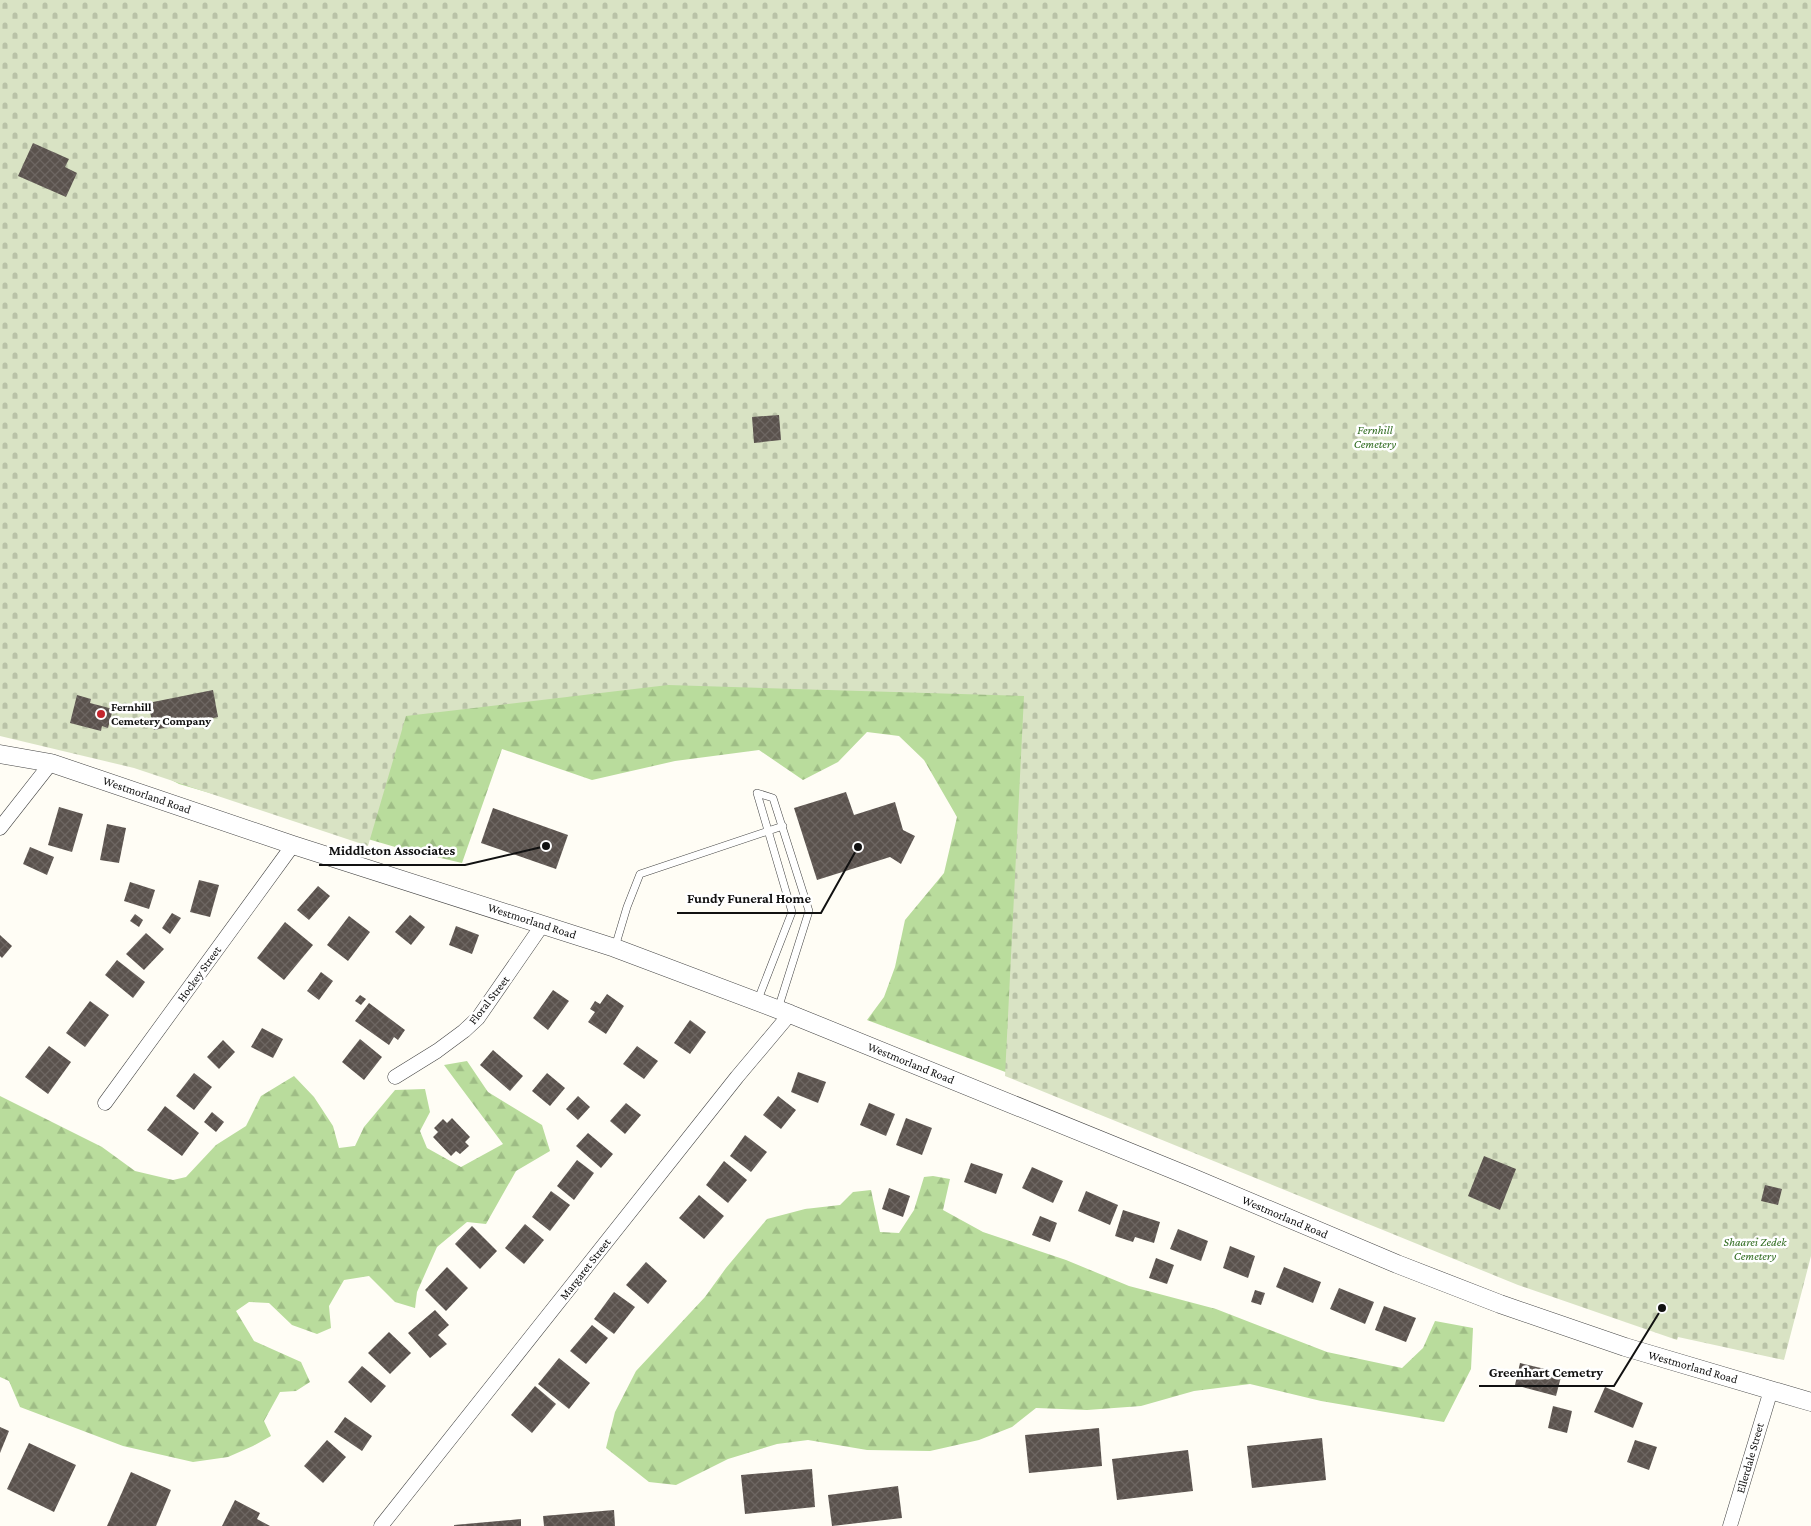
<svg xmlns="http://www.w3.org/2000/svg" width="1811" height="1526" font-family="'Crimson Pro',serif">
  <defs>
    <pattern id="forest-firs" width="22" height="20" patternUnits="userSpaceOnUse" patternTransform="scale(1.25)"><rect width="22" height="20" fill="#b9dc9c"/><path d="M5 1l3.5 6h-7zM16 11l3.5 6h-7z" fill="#9ebc85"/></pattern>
    <pattern id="cemetery-stones" width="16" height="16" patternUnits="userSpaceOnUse" patternTransform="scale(1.25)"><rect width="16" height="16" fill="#d9e3c4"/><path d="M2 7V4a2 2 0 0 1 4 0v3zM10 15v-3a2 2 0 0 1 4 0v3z" fill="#b9c2a7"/></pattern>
    <pattern id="building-cross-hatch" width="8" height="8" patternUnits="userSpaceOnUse" patternTransform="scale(1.25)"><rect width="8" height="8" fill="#5a524d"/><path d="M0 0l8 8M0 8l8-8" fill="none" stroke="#6d6662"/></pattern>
  </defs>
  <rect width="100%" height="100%" fill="#fffdf5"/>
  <g fill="url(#forest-firs)">
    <path d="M1032 596 1133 1120 867 1020 884 997 895 967 905 920 944 873 957 817 924 760 899 736 867 732 838 762 803 780 759 750 675 761 592 780 502 749 462 863 402 849 179 784 143 765Z"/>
    <path d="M467 1061 488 1092 542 1125 550 1151 516 1171 486 1224 467 1222 437 1247 417 1292 415 1308 395 1302 369 1276 344 1280 329 1306 331 1328 317 1334 292 1325 269 1303 249 1302 236 1311 254 1341 301 1362 310 1382 296 1391 280 1392 264 1421 271 1436 253 1446 228 1457 193 1462 123 1446 20 1407 9 1381 0 1377V1096L102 1147 135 1171 173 1180 186 1177 216 1145 246 1126 261 1096 294 1076 314 1097 333 1126 339 1148 355 1146 364 1127 395 1090 425 1089 430 1112 420 1131 427 1148 461 1167 503 1144 444 1065Z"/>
    <path d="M933 1176 950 1179 943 1210 983 1232 1066 1260 1129 1286 1216 1309 1327 1352 1402 1368 1423 1348 1435 1321 1473 1328 1471 1369 1444 1422 1321 1401 1250 1384 1194 1391 1141 1406 1087 1410 1036 1408 1012 1427 979 1440 930 1451 867 1450 808 1440 777 1444 728 1459 676 1485 649 1482 606 1448 615 1412 636 1371 705 1297 726 1268 767 1219 805 1209 840 1205 853 1192 871 1190 880 1232 899 1233 914 1210 924 1177Z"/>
  </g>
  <path fill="url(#cemetery-stones)" d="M0 0H1811V1256L1784 1360 1678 1337 1677 1340 1518 1285 1005 1076 1024 696 668 685 406 716 368 846 134 768 0 736Z"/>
  <g fill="url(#building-cross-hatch)">
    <path d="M33 143 69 159 65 167 77 173 66 197 18 176Z"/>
    <path d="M779 415 781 440 754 443 752 417Z"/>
    <path d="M213 690 218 717 154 730 148 703Z"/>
    <path d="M77 695 91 699 90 703 113 709 108 728 102 726 101 731 70 723Z"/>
    <path d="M846 792 854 815 895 802 903 830 915 836 901 864 890 857 817 880 794 808Z"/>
    <path d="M59 807 83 814 72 852 48 845Z"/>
    <path d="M493 808 568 835 556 869 481 843Z"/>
    <path d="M107 824 126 828 119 863 100 860Z"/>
    <path d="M30 847 54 857 47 875 23 864Z"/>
    <path d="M199 880 219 885 210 917 190 912Z"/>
    <path d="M130 882 155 890 149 909 124 901Z"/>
    <path d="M318 886 330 896 309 920 297 910Z"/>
    <path d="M172 913 181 918 170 934 162 928Z"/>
    <path d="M135 914 143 920 139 927 130 921Z"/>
    <path d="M410 915 425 927 411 945 395 932Z"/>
    <path d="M349 916 370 932 348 961 327 945Z"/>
    <path d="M285 922 313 945 284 980 257 958Z"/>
    <path d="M456 926 479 935 472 954 449 945Z"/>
    <path d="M146 933 164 949 144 970 126 954Z"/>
    <path d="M0 935 12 946 2 958 0 956Z"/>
    <path d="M117 960 145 982 133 998 105 975Z"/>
    <path d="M321 972 333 981 319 1000 307 991Z"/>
    <path d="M553 990 569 1001 548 1030 533 1018Z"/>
    <path d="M607 994 624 1006 606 1034 588 1022 595 1012 590 1009 595 1001 600 1004Z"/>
    <path d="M360 995 366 999 361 1005 355 1001Z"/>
    <path d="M90 1001 109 1015 85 1047 66 1033Z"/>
    <path d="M369 1003 405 1030 398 1040 394 1037 389 1045 355 1021Z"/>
    <path d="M690 1020 706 1032 690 1054 674 1043Z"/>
    <path d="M262 1028 283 1039 273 1058 251 1047Z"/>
    <path d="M360 1039 382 1057 364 1080 342 1062Z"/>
    <path d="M223 1040 235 1052 219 1069 207 1057Z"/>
    <path d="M49 1046 71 1062 48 1094 25 1077Z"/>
    <path d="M637 1046 658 1061 644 1079 623 1064Z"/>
    <path d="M493 1050 523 1076 510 1091 480 1065Z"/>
    <path d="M798 1072 826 1082 818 1103 791 1092Z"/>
    <path d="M194 1073 212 1087 194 1110 176 1096Z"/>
    <path d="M547 1073 565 1088 550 1106 532 1091Z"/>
    <path d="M578 1096 590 1107 578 1120 566 1109Z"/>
    <path d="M778 1096 796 1110 781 1129 763 1115Z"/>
    <path d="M626 1103 641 1115 625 1134 610 1121Z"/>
    <path d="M869 1103 895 1114 886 1136 860 1125Z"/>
    <path d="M165 1106 199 1133 182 1156 147 1130Z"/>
    <path d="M212 1112 224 1122 216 1132 204 1122Z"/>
    <path d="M452 1118 470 1137 465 1142 469 1146 460 1154 456 1151 451 1156 433 1137 438 1132 434 1128 443 1119 447 1123Z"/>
    <path d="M906 1118 932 1128 922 1155 896 1145Z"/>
    <path d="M588 1133 613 1154 601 1168 576 1146Z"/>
    <path d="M745 1135 767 1152 751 1172 730 1156Z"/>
    <path d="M1484 1156 1516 1169 1500 1210 1468 1196Z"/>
    <path d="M577 1160 594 1173 574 1200 557 1186Z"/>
    <path d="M724 1161 747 1180 728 1203 706 1185Z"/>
    <path d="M971 1163 1003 1174 996 1194 964 1182Z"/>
    <path d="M1032 1167 1063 1181 1053 1203 1022 1188Z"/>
    <path d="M1765 1185 1782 1189 1778 1205 1761 1201Z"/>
    <path d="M889 1188 910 1196 903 1217 882 1209Z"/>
    <path d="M551 1191 570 1205 550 1231 532 1217Z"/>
    <path d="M1086 1191 1118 1205 1110 1225 1078 1211Z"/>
    <path d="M699 1195 724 1216 704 1239 679 1218Z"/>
    <path d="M1123 1210 1160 1222 1154 1243 1135 1237 1133 1242 1115 1236Z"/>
    <path d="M1040 1216 1057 1223 1050 1242 1032 1235Z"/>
    <path d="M525 1224 544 1240 524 1264 505 1248Z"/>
    <path d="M472 1226 497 1251 480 1269 455 1244Z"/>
    <path d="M1178 1229 1208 1241 1201 1261 1170 1249Z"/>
    <path d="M1230 1246 1255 1256 1248 1278 1223 1268Z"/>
    <path d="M1156 1258 1174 1265 1167 1284 1149 1278Z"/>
    <path d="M646 1262 667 1281 648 1304 626 1285Z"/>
    <path d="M447 1267 468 1288 446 1311 425 1290Z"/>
    <path d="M1284 1267 1321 1282 1313 1303 1276 1287Z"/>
    <path d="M1339 1288 1374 1302 1365 1324 1330 1309Z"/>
    <path d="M1255 1290 1265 1293 1261 1305 1251 1302Z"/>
    <path d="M614 1292 635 1307 614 1334 594 1319Z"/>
    <path d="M1384 1306 1416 1318 1406 1342 1375 1330Z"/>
    <path d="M435 1310 449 1325 438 1335 447 1344 430 1358 408 1333Z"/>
    <path d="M592 1325 608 1338 586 1364 570 1351Z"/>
    <path d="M389 1332 411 1353 390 1374 368 1353Z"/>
    <path d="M559 1358 590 1383 569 1409 538 1384Z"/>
    <path d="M1520 1363 1562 1373 1556 1396 1515 1385Z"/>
    <path d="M362 1366 386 1386 371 1403 348 1382Z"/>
    <path d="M535 1386 556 1404 532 1433 511 1415Z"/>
    <path d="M1605 1387 1643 1403 1633 1428 1594 1412Z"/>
    <path d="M1553 1406 1572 1411 1567 1433 1548 1428Z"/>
    <path d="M345 1417 372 1436 362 1451 334 1432Z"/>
    <path d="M0 1427 9 1431 0 1453Z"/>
    <path d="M1099 1428 1102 1466 1029 1473 1025 1435Z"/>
    <path d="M1322 1438 1326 1480 1252 1488 1247 1446Z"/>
    <path d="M327 1440 346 1457 323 1483 304 1466Z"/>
    <path d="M1635 1440 1657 1447 1649 1470 1627 1462Z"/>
    <path d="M29 1443 76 1465 54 1512 7 1489Z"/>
    <path d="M1188 1450 1193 1491 1117 1500 1112 1459Z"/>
    <path d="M812 1469 815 1507 745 1514 741 1475Z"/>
    <path d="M131 1472 171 1490 156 1526H107Z"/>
    <path d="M898 1486 902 1518 832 1526 828 1495Z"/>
    <path d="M235 1500 260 1513 257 1519 270 1526H222Z"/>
    <path d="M614 1510 615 1526H544L543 1516Z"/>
    <path d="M521 1519V1526H454V1525Z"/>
  </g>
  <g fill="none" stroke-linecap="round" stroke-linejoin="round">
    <g stroke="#444" stroke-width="8">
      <g id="service">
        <path d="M615 947 627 907 640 874 783 826"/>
        <path d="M757 1002 792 912 757 793 773 798 809 911 778 1009"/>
      </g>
    </g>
    <g stroke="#444" stroke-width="15">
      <g id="minor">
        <path d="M0 828 51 763"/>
        <path d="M395 1077 437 1051 464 1031 478 1018 543 924"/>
        <path d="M105 1103 293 845"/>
        <path d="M381 1526 737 1077 790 1014"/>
        <path d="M1730 1526 1771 1390"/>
      </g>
    </g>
    <g stroke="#444" stroke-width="19">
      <path id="tertiary" d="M0 754 51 763 293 845 615 948 790 1014 1191 1177 1397 1264 1500 1304 1625 1347 1811 1402"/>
    </g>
    <use href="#service" stroke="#fff" stroke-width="7"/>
    <use href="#minor" stroke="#fff" stroke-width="14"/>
    <use href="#tertiary" stroke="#fff" stroke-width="18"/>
  </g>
  <circle fill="#c4262e" stroke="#fff" stroke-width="2" cx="101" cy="714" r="5"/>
  <g text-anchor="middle" stroke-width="5" stroke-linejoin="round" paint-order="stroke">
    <g font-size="12" font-style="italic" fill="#2f6b1f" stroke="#fff">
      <text x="1375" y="434">Fernhill<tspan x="1375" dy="14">Cemetery</tspan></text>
      <text x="1755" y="1246">Shaarei Zedek<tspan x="1755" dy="14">Cemetery</tspan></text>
    </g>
    <g font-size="12" font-weight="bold" fill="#111" stroke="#fff" text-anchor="start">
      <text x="111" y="711">Fernhill<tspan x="111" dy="14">Cemetery Company</tspan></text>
    </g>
    <g font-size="12" fill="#111" stroke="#fff">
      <text transform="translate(147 795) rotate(19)" y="4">Westmorland Road</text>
      <text transform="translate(532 921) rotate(18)" y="4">Westmorland Road</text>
      <text transform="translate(199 974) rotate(-54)" y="4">Hockey Street</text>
      <text transform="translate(489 1000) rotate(-52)" y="4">Floral Street</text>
      <text transform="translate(911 1063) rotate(22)" y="4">Westmorland Road</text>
      <text transform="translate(1285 1217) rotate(23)" y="4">Westmorland Road</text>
      <text transform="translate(585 1269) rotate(-52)" y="4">Margaret Street</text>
      <text transform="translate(1693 1367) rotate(16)" y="4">Westmorland Road</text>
      <text transform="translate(1750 1458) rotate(-74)" y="4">Ellerdale Street</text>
    </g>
  </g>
  <path fill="none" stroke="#111" stroke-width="2" d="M546 846L465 865H319M858 847L821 913H677M1662 1308L1614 1386H1479"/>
  <g fill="#111" stroke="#fff" stroke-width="2">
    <circle cx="546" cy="846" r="5"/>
    <circle cx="858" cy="847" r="5"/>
    <circle cx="1662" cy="1308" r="5"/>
  </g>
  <g font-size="14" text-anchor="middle" font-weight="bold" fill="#111" stroke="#fff" stroke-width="5" stroke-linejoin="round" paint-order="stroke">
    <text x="392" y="855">Middleton Associates</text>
    <text x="749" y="903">Fundy Funeral Home</text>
    <text x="1546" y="1377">Greenhart Cemetry</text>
  </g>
</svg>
